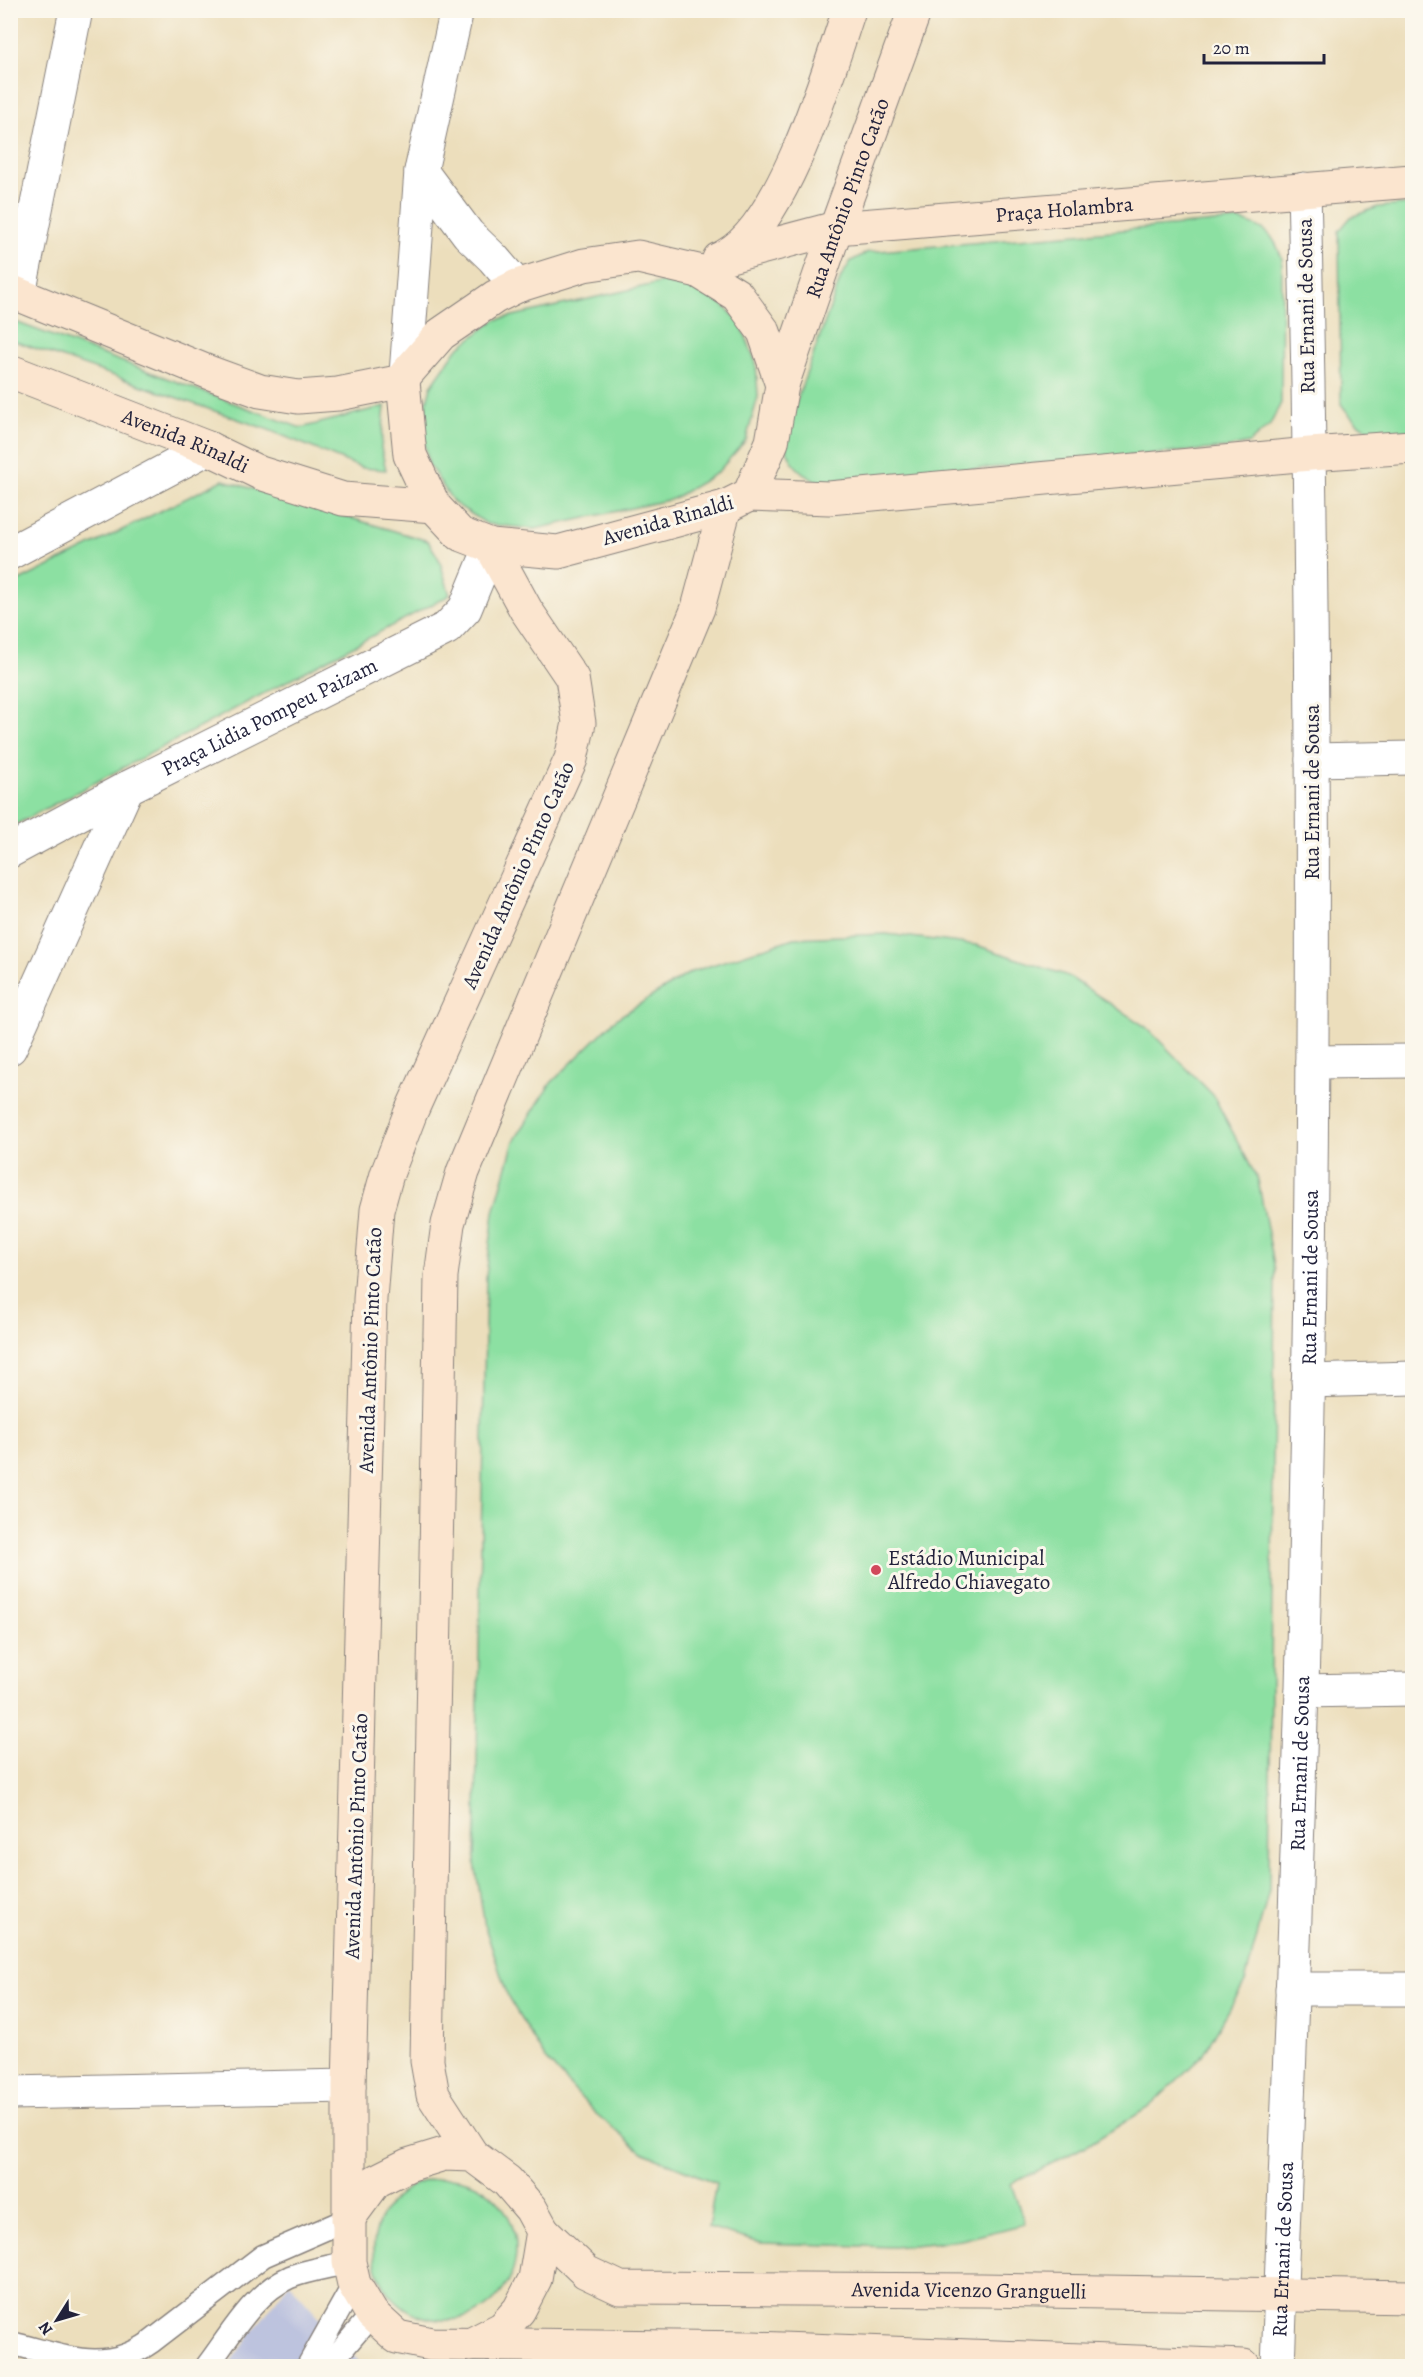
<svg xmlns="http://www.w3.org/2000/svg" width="1423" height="2377" font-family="Alegreya,serif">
  <rect width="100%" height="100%" fill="#fbf7ec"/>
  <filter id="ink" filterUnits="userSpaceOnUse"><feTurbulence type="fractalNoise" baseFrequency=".0167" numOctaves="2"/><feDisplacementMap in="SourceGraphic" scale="12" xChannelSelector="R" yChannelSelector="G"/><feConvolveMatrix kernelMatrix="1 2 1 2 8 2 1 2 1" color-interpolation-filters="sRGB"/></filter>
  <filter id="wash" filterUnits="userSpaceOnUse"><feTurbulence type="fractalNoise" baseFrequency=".008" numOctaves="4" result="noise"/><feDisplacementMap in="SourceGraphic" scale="24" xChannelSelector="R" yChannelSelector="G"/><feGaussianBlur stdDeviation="1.35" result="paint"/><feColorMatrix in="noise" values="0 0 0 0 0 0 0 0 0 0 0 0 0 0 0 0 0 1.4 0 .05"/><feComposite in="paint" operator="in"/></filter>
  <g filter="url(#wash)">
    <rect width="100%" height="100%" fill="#ecdebc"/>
    <path fill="#bdc3de" d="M289 2283 363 2366H227Z"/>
    <g fill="#8ce0a2" stroke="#57816e" stroke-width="1.5">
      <path d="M1412 204V431C1375 435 1364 436 1341 404L1339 231 1351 217 1378 207Z"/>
      <path d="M1239 220C1266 228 1273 232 1282 259L1281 403 1270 425 1249 443 1226 448 817 482C794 469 791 463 783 439L841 277 851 261 868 252Z"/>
      <path d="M664 282 712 294 740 322 756 363 758 397 746 440 717 473 673 499 535 529 487 524 454 503 429 465 421 425 431 386 457 349 495 320Z"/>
      <path d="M10 320 301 428 385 406 381 448 386 470 362 468 269 430 11 340Z"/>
      <path d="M223 480 428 541 439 559 450 595 11 827V585Z"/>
      <path d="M886 934 976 945 1068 976 1146 1027 1213 1095 1258 1180 1275 1270 1269 1890 1245 1982 1203 2055 1149 2107 1088 2145 1011 2184 1025 2224 961 2240 894 2247 761 2243 708 2228 716 2183 642 2152 594 2112 545 2058 508 1997 485 1927 475 1863 486 1276 494 1212 514 1141 551 1083 617 1018 691 972 794 938Z"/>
      <circle cx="445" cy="2249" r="71"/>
    </g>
  </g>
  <g filter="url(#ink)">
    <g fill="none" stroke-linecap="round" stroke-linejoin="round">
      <g stroke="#87807c" stroke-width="25">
        <g id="lane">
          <path d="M10 2343C63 2355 103 2376 151 2342L263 2256 348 2219"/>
          <path d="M207 2366C230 2336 253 2293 290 2277 308 2270 330 2267 349 2262"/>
          <path d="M308 2366 354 2284"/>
          <path d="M328 2366 372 2314"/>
        </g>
      </g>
      <g stroke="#87807c" stroke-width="35">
        <g id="street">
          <path d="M421 171 468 234 493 258 517 286"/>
          <path d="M19 294 76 10"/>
          <path d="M406 374 421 171 457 10"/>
          <path d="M10 553 208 448"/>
          <path d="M1312 760 1412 758"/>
          <path id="s1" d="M10 851 127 788 447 628 465 609 491 546"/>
          <path d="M10 1048 127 788"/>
          <path d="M1312 1062 1412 1061"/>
          <path d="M1308 1381 1412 1378"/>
          <path d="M1302 1691 1412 1689"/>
          <path d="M1292 1989H1412"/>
          <path d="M10 2093 349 2086"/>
          <path id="s2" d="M1278 2366C1287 2141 1296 1914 1302 1688 1315 1189 1316 689 1304 189"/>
        </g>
      </g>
      <g stroke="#87807c" stroke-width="35">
        <g id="secondary">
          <path d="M725 256C783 226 828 73 849 10"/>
          <path d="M638 257 698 271 737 295 764 332 782 385 772 442 749 495 725 507 558 552 491 546 460 534 434 506 410 455 403 381 406 374 441 334 495 297 517 286 584 265Z"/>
          <path id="s3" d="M719 259 836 228 1412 181"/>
          <path d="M10 291 208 372 260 391 298 397 338 394 403 381"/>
          <path id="s4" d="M10 371 208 448 260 473 343 499 434 506"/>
          <path id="s5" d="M782 385 836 228 915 10"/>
          <path d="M749 495 829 498 1310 454 1412 447"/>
          <path d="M491 546 526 610 572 678 579 723 571 759 410 1114 387 1174 377 1210 370 1299 349 2086V2262L354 2284 372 2314 397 2337 431 2344 753 2348 1244 2366"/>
          <path d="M472 2155 433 2095 427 2061 441 1276 448 1224 463 1172 698 608 725 507"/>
          <path d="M348 2219 376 2181 408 2165 444 2154 472 2155 507 2181 531 2209 543 2231 535 2279 519 2310 503 2328 470 2345"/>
          <path id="s6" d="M543 2231 586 2272 620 2288 982 2290 1412 2297"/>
        </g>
      </g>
      <use href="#lane" stroke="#fff" stroke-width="22"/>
      <use href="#street" stroke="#fff" stroke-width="33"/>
      <use href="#secondary" stroke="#fbe5cf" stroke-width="33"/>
    </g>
  </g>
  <circle fill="#d1495b" stroke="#fbf7ec" stroke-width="2" cx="876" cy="1570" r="6"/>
  <g text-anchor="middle" stroke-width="6" stroke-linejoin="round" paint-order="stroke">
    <g font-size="21" fill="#22223b" stroke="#fbf7ec">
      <text dy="7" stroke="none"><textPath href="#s5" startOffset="198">Rua Antônio Pinto Catão</textPath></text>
      <text dy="7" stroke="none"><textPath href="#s3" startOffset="350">Praça Holambra</textPath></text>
      <text transform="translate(1306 306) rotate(-91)" y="7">Rua Ernani de Sousa</text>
      <text dy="7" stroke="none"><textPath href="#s4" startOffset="189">Avenida Rinaldi</textPath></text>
      <text transform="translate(668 520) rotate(-16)" y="7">Avenida Rinaldi</text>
      <text dy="7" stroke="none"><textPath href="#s1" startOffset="292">Praça Lidia Pompeu Paizam</textPath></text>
      <text transform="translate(1312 792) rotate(-90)" y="7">Rua Ernani de Sousa</text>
      <text transform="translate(518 875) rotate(-66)" y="7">Avenida Antônio Pinto Catão</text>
      <text dy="7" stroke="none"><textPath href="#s2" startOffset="1089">Rua Ernani de Sousa</textPath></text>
      <text transform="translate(370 1350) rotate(-88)" y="7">Avenida Antônio Pinto Catão</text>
      <text dy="7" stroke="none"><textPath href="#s2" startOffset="603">Rua Ernani de Sousa</textPath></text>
      <text transform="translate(356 1836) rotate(-88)" y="7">Avenida Antônio Pinto Catão</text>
      <text dy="7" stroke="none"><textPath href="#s2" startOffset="117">Rua Ernani de Sousa</textPath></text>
      <text dy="7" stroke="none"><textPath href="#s6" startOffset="446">Avenida Vicenzo Granguelli</textPath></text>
    </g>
    <g font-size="21" fill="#22223b" stroke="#fbf7ec" text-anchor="start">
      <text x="888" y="1565">Estádio Municipal<tspan x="888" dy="24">Alfredo Chiavegato</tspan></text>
    </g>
  </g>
  <rect width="1423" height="2377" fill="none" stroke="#fbf7ec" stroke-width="36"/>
  <g transform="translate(57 2320) rotate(233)" stroke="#fbf7ec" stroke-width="4.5" paint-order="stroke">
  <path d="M0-4.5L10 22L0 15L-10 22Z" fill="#22223b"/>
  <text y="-9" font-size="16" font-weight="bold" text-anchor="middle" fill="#22223b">N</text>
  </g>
  <path d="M1204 54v9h120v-9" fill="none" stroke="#22223b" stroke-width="3"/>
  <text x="1213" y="54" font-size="18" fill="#22223b" stroke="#fbf7ec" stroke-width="4.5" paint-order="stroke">20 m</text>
</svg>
